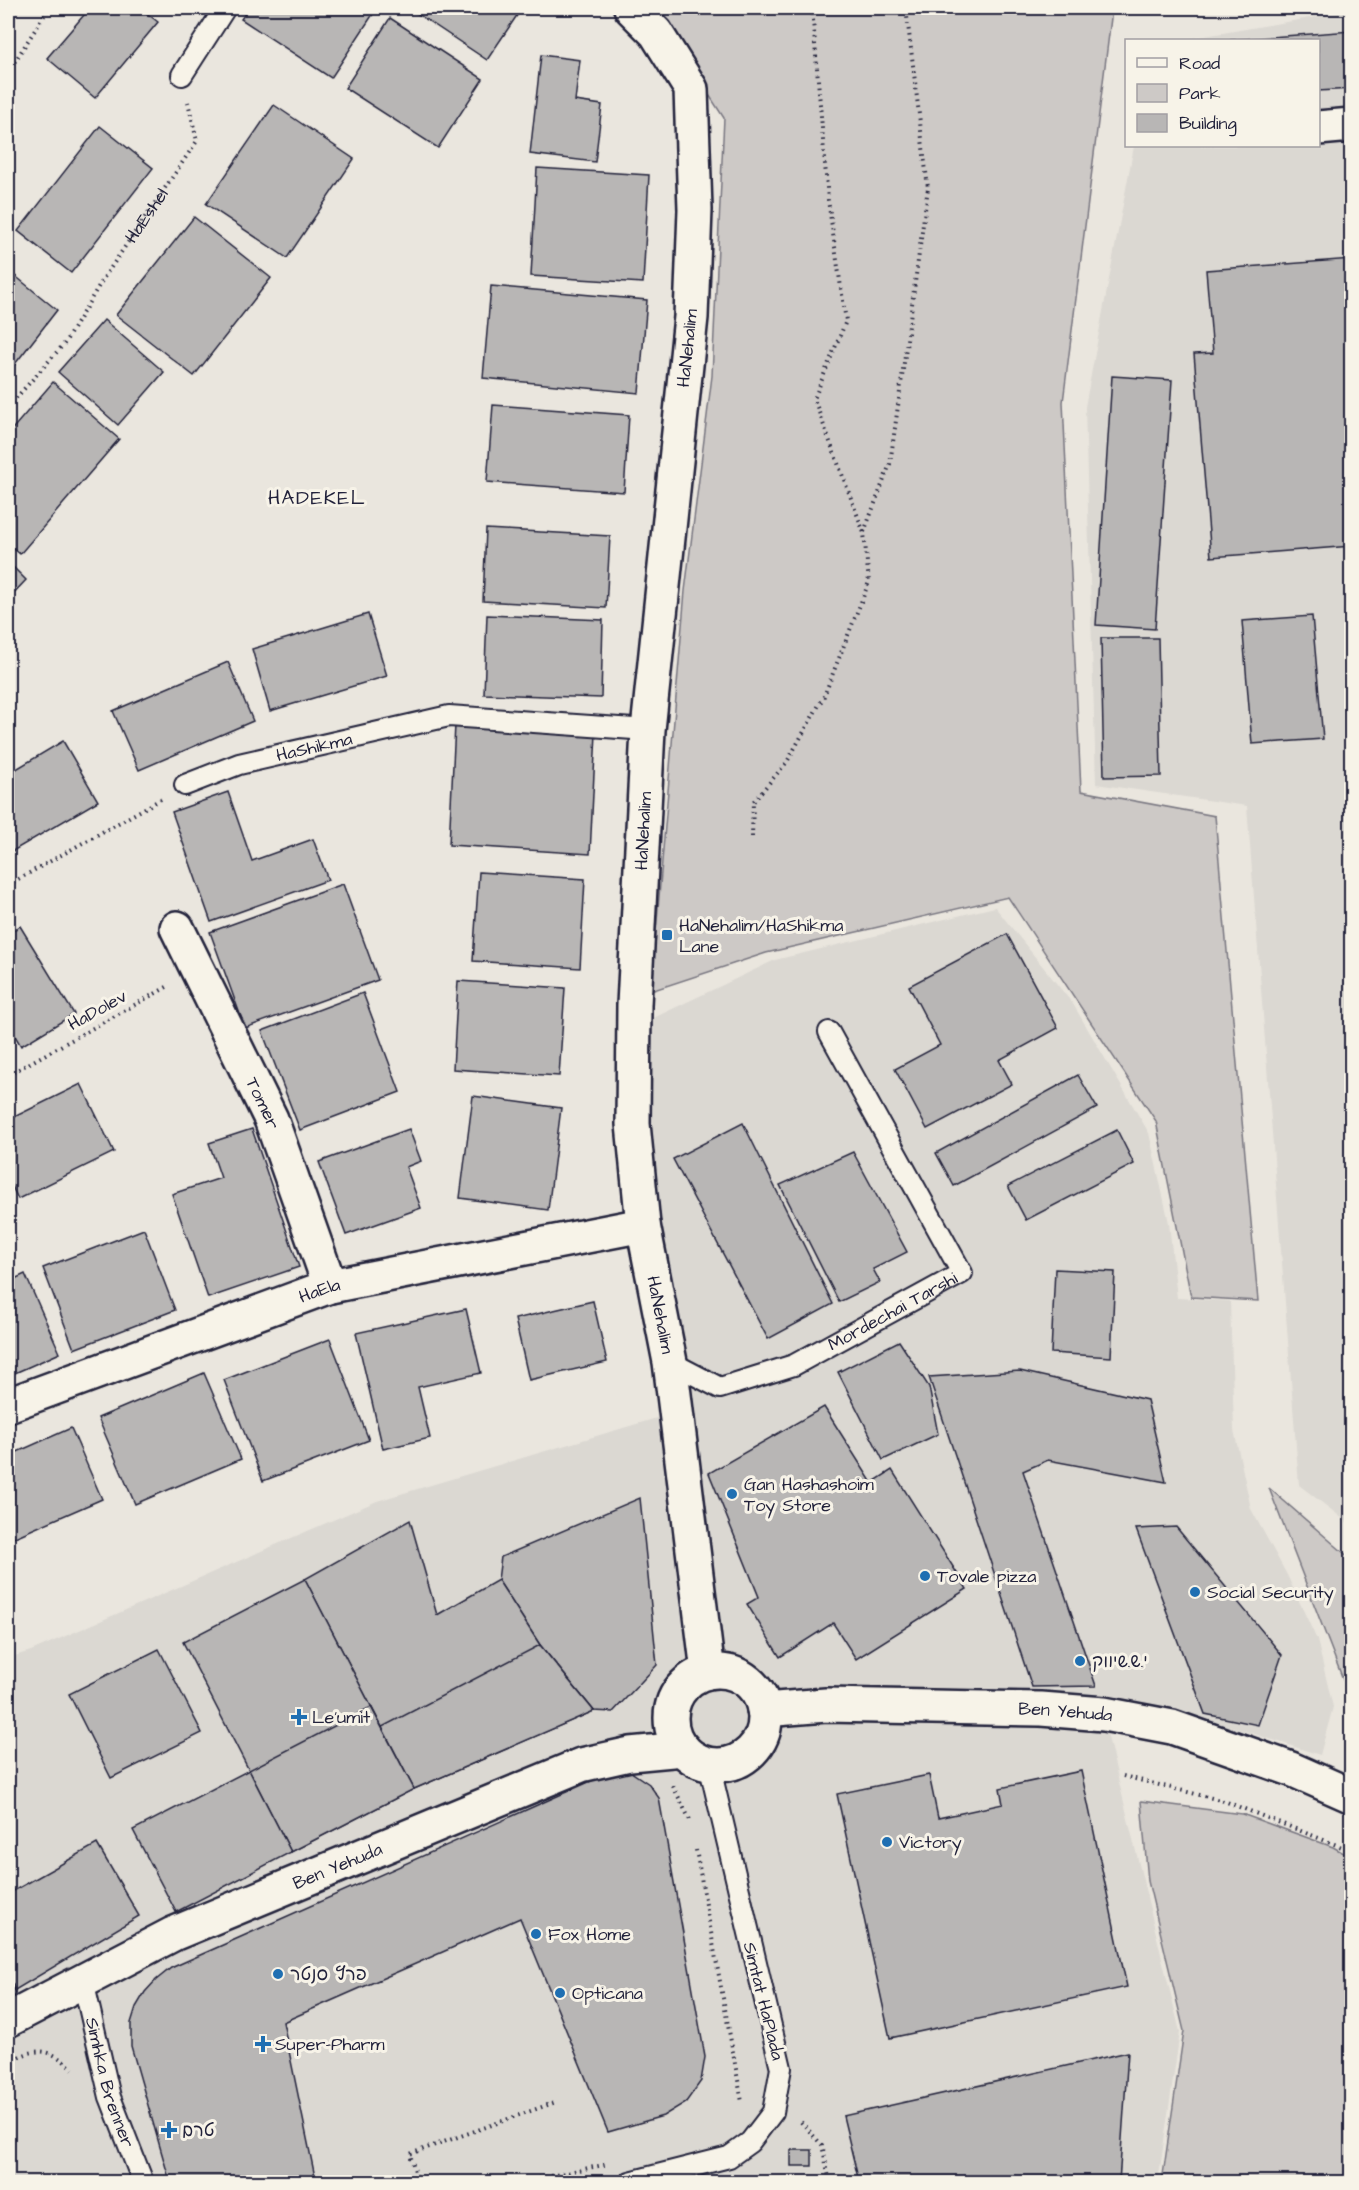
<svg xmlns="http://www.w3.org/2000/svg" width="1359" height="2190" font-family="'Architects Daughter','Playpen Sans Hebrew',sans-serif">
  <rect width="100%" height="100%" fill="#eae6de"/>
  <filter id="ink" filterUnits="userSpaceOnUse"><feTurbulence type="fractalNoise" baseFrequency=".0167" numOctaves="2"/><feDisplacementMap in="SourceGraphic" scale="12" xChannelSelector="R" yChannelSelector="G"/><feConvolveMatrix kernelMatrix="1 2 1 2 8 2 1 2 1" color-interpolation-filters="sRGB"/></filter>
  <g filter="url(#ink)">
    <g fill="#dbd8d2">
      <path d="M1351 11V1525L1299 1485 1247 806 1096 784 1085 407 1134 146H1318V40H1182Z"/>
      <path d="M995 907 1073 1004 1149 1133 1169 1223 1177 1298 1230 1301 1234 1430 1251 1509 1287 1575 1317 1640 1333 1707 1320 1755 1232 1727 1098 1696 1180 2032 1158 2182H8V1658L31 1651 377 1501 667 1415 645 1217V1022L775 960Z"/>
    </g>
    <g fill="#cdc9c6" stroke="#787680" stroke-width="1.5">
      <path d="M653 8H1124L1112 10 1063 402 1081 791 1215 816 1258 1301 1191 1297 1156 1121 1008 897 766 953 651 991 685 591 712 376 724 118Z"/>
      <path d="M1269 1488 1351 1559V1700Z"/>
      <path d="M1141 1801 1242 1814 1333 1847 1351 1857V2182H1162L1184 2031 1148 1881Z"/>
    </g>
    <g fill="#b8b6b5" stroke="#22223b" stroke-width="1.5">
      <path d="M90 8H140L158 22 95 98 47 58Z"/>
      <path d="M249 8H377L331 78 241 19Z"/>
      <path d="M409 8H522L487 60Z"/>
      <path d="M390 18 483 79 438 148 345 88Z"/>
      <path d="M1352 31V89L1318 91V40H1230Z"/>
      <path d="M541 55 580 60 575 101 602 105 595 162 530 154Z"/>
      <path d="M274 105 354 159 287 258 206 204Z"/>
      <path d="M100 126 153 168 71 273 18 231Z"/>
      <path d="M537 168 649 175 643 283 531 276Z"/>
      <path d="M194 217 271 278 194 376 116 315Z"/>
      <path d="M1352 259V546L1211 557 1194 354 1213 353 1206 270Z"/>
      <path d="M8 270 57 310 8 373Z"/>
      <path d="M491 286 647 300 639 393 483 378Z"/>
      <path d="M104 320 164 372 118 425 58 372Z"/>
      <path d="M1112 376 1172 380 1155 629 1096 625Z"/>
      <path d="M53 382 119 439 20 554 8 544V434Z"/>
      <path d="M493 405 629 415 624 492 487 482Z"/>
      <path d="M486 529 610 536 606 608 483 601Z"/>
      <path d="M8 562 26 580 8 599Z"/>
      <path d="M368 614 387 676 270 711 252 649Z"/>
      <path d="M487 615 603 620 601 698 484 694Z"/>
      <path d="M1312 616 1323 739 1252 744 1242 621Z"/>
      <path d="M1101 638H1158L1161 776 1104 777Z"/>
      <path d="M228 662 253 721 139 770 113 711Z"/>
      <path d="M455 725 596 733 590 854 449 845Z"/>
      <path d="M63 741 98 801 11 852 8 846V774Z"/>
      <path d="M228 792 252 861 313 839 328 880 211 922 172 812Z"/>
      <path d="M479 872 585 879 580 968 473 961Z"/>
      <path d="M343 884 378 980 245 1028 210 932Z"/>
      <path d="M20 926 74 1014 21 1046 8 1024V934Z"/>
      <path d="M1007 934 1058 1028 999 1060 1012 1084 927 1129 895 1069 940 1045 909 986Z"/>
      <path d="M458 981 565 988 559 1076 453 1069Z"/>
      <path d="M363 993 400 1092 300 1130 262 1031Z"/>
      <path d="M1078 1075 1097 1108 954 1186 936 1153Z"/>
      <path d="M81 1084 114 1152 18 1199 8 1178V1120Z"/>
      <path d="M473 1096 561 1108 548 1210 460 1198Z"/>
      <path d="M743 1123 833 1304 768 1339 673 1159Z"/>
      <path d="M252 1129 299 1267 208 1298 172 1194 221 1178 209 1143Z"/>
      <path d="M409 1129 421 1161 406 1167 421 1208 346 1235 319 1162Z"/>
      <path d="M1117 1130 1134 1164 1026 1220 1008 1186Z"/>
      <path d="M853 1152 907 1252 873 1269 880 1282 839 1302 780 1185Z"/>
      <path d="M144 1229 175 1310 74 1349 43 1268Z"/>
      <path d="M1055 1269 1115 1272 1111 1357 1051 1353Z"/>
      <path d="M25 1274 60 1353 8 1376V1282Z"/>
      <path d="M593 1301 607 1362 529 1380 515 1319Z"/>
      <path d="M466 1309 481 1373 418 1387 430 1438 383 1449 356 1333Z"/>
      <path d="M330 1339 369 1440 263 1481 224 1380Z"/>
      <path d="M899 1341 929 1387 938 1434 883 1460 838 1372Z"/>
      <path d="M1020 1371 1147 1400 1166 1482 1048 1460 1023 1471 1096 1686 1032 1687 929 1377Z"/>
      <path d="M204 1373 241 1459 135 1504 98 1418Z"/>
      <path d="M824 1407 872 1483 892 1470 967 1589 856 1659 833 1623 780 1657 747 1604 759 1597 709 1473Z"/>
      <path d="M71 1428 102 1499 8 1540V1456Z"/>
      <path d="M640 1498 657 1665 613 1712 594 1711 540 1645 498 1580 501 1557Z"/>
      <path d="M410 1520 437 1615 498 1580 540 1645 594 1711 414 1789 305 1579Z"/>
      <path d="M1176 1527 1282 1655 1258 1725 1205 1714 1136 1529Z"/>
      <path d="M305 1579 414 1789 291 1852 183 1642Z"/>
      <path d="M540 1645 594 1711 414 1789 382 1727Z"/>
      <path d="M159 1649 202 1733 111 1778 69 1694Z"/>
      <path d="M371 1707 414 1789 291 1852 249 1770Z"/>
      <path d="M249 1770 291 1852 176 1912 133 1830Z"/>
      <path d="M616 1770 631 1772 649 1784 659 1798 705 2057 701 2081 686 2102 663 2116 608 2132 520 1918 283 2022 316 2182H170L131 2046V2023L136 2007 145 1992 156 1980 171 1968Z"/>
      <path d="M1081 1771 1127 1987 890 2038 837 1794 929 1775 938 1818 1003 1804 1000 1788Z"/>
      <path d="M97 1844 139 1916 15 1990 8 1974V1894Z"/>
      <path d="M8 1974 15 1990 8 1993Z"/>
      <path d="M1128 2052 1119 2182H859L843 2116Z"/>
      <rect x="791" y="2150" width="21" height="16"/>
    </g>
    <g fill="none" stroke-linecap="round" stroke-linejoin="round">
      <g stroke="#22223b" stroke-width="24">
        <g id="service">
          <path d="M182 75 225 8"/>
          <path id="s2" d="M185 785 239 764 449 716 648 730"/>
          <path id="s3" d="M670 1362 720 1388 794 1365 962 1273 829 1032"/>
          <path id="s4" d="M83 1981 110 2097 143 2182"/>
          <path d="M630 2182 729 2157 750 2142 773 2112 781 2068 709 1764"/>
        </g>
      </g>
      <g stroke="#22223b" stroke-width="38">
        <g id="minor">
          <path id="s5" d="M631 8 656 33 691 89 695 210 691 317 648 730 634 1005 633 1124 643 1225 670 1362 708 1672"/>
          <path d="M1318 128 1352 125"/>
          <path id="s6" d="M177 928 271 1119 330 1286"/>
          <path id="s7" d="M8 1405 330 1286 643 1225"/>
          <circle cx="718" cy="1718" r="47"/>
          <path id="s8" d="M764 1710 826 1705 1041 1709 1104 1714 1172 1727 1291 1769 1352 1796"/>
          <path id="s9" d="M8 2020 173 1934 581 1765 630 1754 683 1749"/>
        </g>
      </g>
      <g stroke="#22223b" stroke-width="4" stroke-dasharray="1.5 4.5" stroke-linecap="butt">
        <path d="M8 72 49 8"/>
        <path id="s1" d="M8 407 64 344 103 279 197 141 188 102"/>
        <path d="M864 532 890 464 928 188 906 8"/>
        <path d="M752 837 753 802 787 762 824 696 869 582 864 533 814 399 846 321 828 200 812 8"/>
        <path d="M8 885 161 799"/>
        <path d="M8 1075 167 987"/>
        <path d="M1123 1776 1224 1801 1352 1851"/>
        <path d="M673 1786 690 1820"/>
        <path d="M696 1850 742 2102"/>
        <path d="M8 2062C37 2047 49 2047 73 2069"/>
        <path d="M801 2122 822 2145 830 2182"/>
        <path d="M418 2182 410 2154 556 2102"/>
        <path d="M521 2182 608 2164"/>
      </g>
      <use href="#service" stroke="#f7f3e8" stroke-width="20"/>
      <use href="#minor" stroke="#f7f3e8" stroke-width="33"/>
    </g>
  </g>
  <g fill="#1f6fb2" stroke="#f7f3e8" stroke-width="2">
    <rect x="661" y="929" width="12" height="12" rx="3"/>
    <circle cx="732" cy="1494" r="6"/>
    <circle cx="925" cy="1576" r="6"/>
    <circle cx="1195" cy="1592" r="6"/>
    <circle cx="1080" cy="1661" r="6"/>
    <path d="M296 1708h6v6h6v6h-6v6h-6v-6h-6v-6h6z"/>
    <circle cx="887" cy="1842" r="6"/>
    <circle cx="536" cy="1934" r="6"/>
    <circle cx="278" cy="1974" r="6"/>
    <circle cx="560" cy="1993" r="6"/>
    <path d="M260 2035h6v6h6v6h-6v6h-6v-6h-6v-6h6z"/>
    <path d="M166 2121h6v6h6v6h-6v6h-6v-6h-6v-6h6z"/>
  </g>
  <g text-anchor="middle" stroke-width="6" stroke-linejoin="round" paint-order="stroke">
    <g font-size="18" fill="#22223b" stroke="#f7f3e8">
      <text dy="6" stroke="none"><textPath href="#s1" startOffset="237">HaEshel</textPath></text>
      <text transform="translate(687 348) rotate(-84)" y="6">HaNehalim</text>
      <text dy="6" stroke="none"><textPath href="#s2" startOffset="135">HaShikma</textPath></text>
      <text transform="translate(643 831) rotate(-87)" y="6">HaNehalim</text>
      <text transform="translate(97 1010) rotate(-29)" y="6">HaDolev</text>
      <text dy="6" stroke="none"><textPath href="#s6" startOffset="195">Tomer</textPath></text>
      <text dy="6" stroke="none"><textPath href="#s7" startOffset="332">HaEla</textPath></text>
      <text dy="6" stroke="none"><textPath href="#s3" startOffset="246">Mordechai Tarshi</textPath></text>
      <text dy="6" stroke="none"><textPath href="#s5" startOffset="1332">HaNehalim</textPath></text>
      <text dy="6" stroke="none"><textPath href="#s8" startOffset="302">Ben Yehuda</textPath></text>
      <text dy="6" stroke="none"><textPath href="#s9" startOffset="364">Ben Yehuda</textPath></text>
      <text transform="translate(764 2001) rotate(76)" y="6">Simtat HaPlada</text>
      <text dy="6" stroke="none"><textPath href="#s4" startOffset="105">Simhka Brenner</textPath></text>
    </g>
    <g font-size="18" fill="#22223b" stroke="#f7f3e8" text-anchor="start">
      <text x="679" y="931">HaNehalim/HaShikma<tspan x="679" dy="21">Lane</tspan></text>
      <text x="744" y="1490">Gan Hashashoim<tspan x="744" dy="21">Toy Store</tspan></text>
      <text x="937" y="1582">Tovale pizza</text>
      <text x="1207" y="1598">Social Security</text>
      <text x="1092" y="1667">י.ש.שיווק</text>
      <text x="312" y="1723">Le'umit</text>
      <text x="899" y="1848">Victory</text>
      <text x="548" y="1940">Fox Home</text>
      <text x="290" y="1980">פרץ סנטר</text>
      <text x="572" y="1999">Opticana</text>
      <text x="275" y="2050">Super-Pharm</text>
      <text x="182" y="2136">טרם</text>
    </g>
    <g font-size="20" letter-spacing="1.5" fill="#22223b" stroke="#f7f3e8">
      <text x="317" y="504">HADEKEL</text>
    </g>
  </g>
  <rect width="1359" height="2190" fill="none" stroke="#f7f3e8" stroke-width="30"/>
  <rect x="15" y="15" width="1329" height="2160" fill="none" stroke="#22223b" stroke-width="2" filter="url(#ink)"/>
  <rect x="1125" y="39" width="195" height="108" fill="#f7f3e8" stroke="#a29fa3" stroke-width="1.5"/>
  <rect x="1137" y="58" width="30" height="9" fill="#f7f3e8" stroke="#a29fa3" stroke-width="1.5"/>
  <text x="1179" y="69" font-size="18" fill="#22223b">Road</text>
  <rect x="1137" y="84" width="30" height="18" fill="#cdc9c6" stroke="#a29fa3" stroke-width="1.5"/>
  <text x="1179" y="99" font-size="18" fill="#22223b">Park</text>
  <rect x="1137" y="114" width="30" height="18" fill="#b8b6b5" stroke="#a29fa3" stroke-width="1.5"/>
  <text x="1179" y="129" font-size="18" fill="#22223b">Building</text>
</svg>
